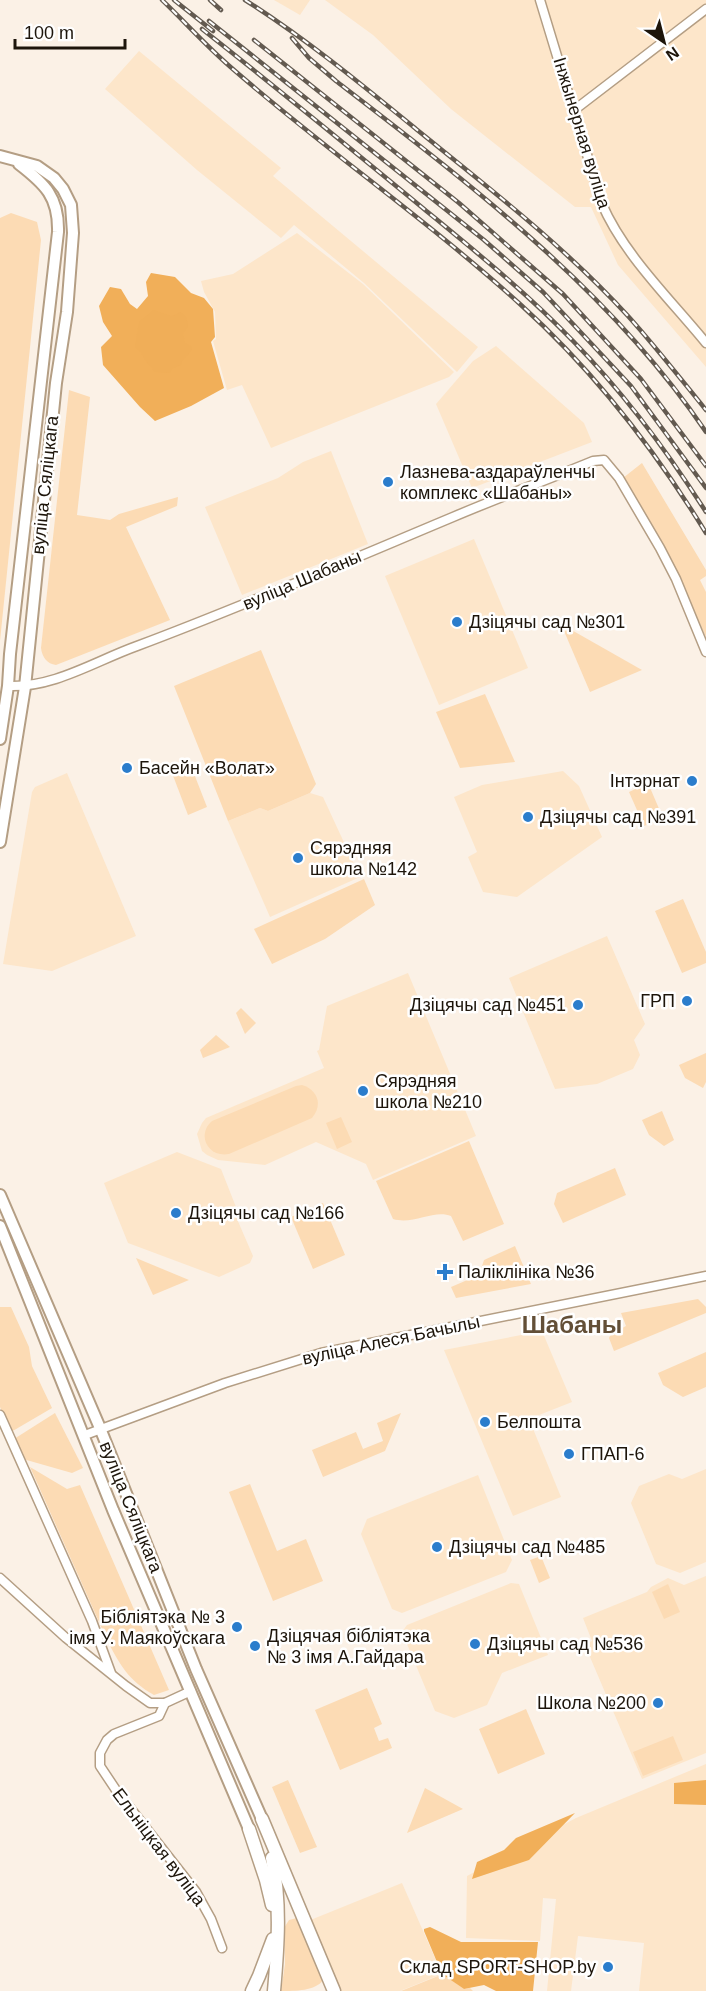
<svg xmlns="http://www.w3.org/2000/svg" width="706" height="1991" font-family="Helvetica,sans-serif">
  <rect width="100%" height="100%" fill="#fbf1e6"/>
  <g fill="#fde6ca">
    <path d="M274 0H310L300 15Z"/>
    <path d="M325 0H706V367L618 265 591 207H575L451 109 373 35Z"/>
    <path d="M139 51 281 168 273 176 478 347 457 372 364 283 294 225 281 238 197 170 105 89Z"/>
    <path d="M297 233 363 284 454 372 449 377 271 448 242 385 227 390 213 341 216 339 215 312 204 292 201 281 233 274Z"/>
    <path d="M496 346 584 423 592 442 472 488 436 404 473 361Z"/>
    <path d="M331 451 368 544 242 595 205 507 278 478 303 462Z"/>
    <path d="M474 539 528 668 439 705 385 576Z"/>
    <path d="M563 771 579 786 602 837 517 897 483 892 468 857 477 852 454 797 482 785Z"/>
    <path d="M67 773 136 936 52 971 3 964 32 792 35 787Z"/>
    <path d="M310 793 323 797 360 877 270 917 228 821 260 808 268 811Z"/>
    <path d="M607 936 645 1024 634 1040 640 1055 633 1069 597 1084 555 1089 509 978Z"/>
    <path d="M408 973 476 1136 373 1180 366 1164 316 1142 265 1165 218 1160 207 1155 202 1151 197 1134 202 1123 206 1118 324 1068 317 1051 319 1050 327 1006Z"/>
    <path d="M177 1152 221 1169 236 1207 237 1219 253 1256 250 1263 219 1277 128 1243 104 1183Z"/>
    <path d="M542 1331 572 1402 529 1419 561 1497 513 1516 444 1350Z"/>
    <path d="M706 1469V1562L680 1573 656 1564 631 1503 639 1486 669 1474 682 1479Z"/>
    <path d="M478 1475 512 1560 506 1572 402 1613 392 1609 361 1534 367 1519Z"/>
    <path d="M706 1576V1753L642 1779 590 1657 583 1645 592 1641 583 1618 647 1592 651 1587 668 1578 684 1585Z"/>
    <path d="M511 1583 519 1584 548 1655 502 1673 487 1705 454 1718 435 1711 402 1632 407 1625Z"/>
    <path d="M706 1764V1991H639L644 1943 578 1936 571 1991H547L556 1899 543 1898 540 1941 466 1938 467 1876 576 1818Z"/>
    <path d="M402 1883 442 1974 400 1991H337L308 1921Z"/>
  </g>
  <g fill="#fcdbb4">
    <path d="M11 213 37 222 41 240 0 641V218Z"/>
    <path d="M69 390 90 397 77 515 110 520 119 514 178 497 177 506 126 527 170 620 56 665C47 664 42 657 41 648Z"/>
    <path d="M642 463 706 570V576L700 580 706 592V637L663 543 623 478Z"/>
    <path d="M561 624 642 670 590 692Z"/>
    <path d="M261 650 316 784 310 793 268 811 260 808 228 821 174 686Z"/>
    <path d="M485 694 515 762 460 768 436 712Z"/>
    <path d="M191 766 207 807 188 815 172 773Z"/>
    <path d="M648 783 663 818 644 826 629 792Z"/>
    <path d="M364 879 375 905 325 939 272 964 254 929Z"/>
    <path d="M683 899 706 952V963L682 973 655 911Z"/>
    <path d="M241 1008 256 1023 245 1034 236 1013Z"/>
    <path d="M216 1035 230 1047 203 1058 200 1050Z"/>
    <path d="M706 1053V1082L703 1088 685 1078 679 1065Z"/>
    <path d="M302 1085C318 1090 323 1105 312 1118L229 1154C208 1158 196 1135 212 1121L296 1086Z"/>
    <path d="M662 1111 674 1140 664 1146 649 1135 642 1120Z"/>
    <path d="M341 1117 352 1142 337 1149 326 1123Z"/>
    <path d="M469 1141 504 1224 463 1241 451 1216C434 1209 414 1225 393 1219L376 1181Z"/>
    <path d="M615 1168 626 1195 563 1223 554 1204 557 1193Z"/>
    <path d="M323 1203 345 1255 313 1269 291 1217Z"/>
    <path d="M515 1246 531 1284 456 1298 451 1287 479 1275 484 1260Z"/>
    <path d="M136 1258 189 1280 153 1295Z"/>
    <path d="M698 1299 706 1307V1313L614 1351 609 1338 611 1334 626 1326 621 1313Z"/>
    <path d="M0 1307H11L29 1347 32 1366 52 1408 11 1432 0 1407Z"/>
    <path d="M706 1352V1387L683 1397 663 1385 658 1373Z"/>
    <path d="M55 1413 83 1468 72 1473 23 1459 14 1439Z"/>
    <path d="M401 1413 385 1451 323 1477 312 1450 356 1432 363 1449 383 1441 377 1423Z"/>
    <path d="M30 1467 67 1489 80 1485 169 1690 154 1695C129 1681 120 1665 107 1640Z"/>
    <path d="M250 1484 277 1551 306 1539 323 1581 273 1601 229 1492Z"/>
    <path d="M541 1556 550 1578 539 1583 530 1560Z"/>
    <path d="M668 1584 680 1612 664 1619 652 1592Z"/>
    <path d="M367 1688 382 1724 374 1728 379 1741 388 1738 392 1748 340 1770 315 1710Z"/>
    <path d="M526 1709 545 1754 498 1774 479 1729Z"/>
    <path d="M673 1736 683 1760 643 1776 633 1752Z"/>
    <path d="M288 1780 317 1847 300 1853 272 1787Z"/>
    <path d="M425 1788 463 1809 407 1833Z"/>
    <path d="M297 1918 323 1980C316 1991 295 1991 281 1991L285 1964 284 1928 289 1920Z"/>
    <path d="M443 1974 464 1989 470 1988 473 1991H401Z"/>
  </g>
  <g fill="#f1af59">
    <path d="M151 273 175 277 191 293 204 298 213 309 215 337 211 342 224 388 191 406 155 421 140 407 103 365 101 347 112 336 103 322 99 306 110 287 121 289 130 304 137 309 148 296 146 282Z"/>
    <path d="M706 1780V1805L674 1804V1783Z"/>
    <path d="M575 1813 529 1860 472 1879 477 1862 504 1850 516 1838Z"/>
    <path d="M430 1927 461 1942H538L533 1991H496L484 1985 464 1989 442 1974 424 1931V1929Z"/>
  </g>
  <path fill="#f0ae58" d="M154 310 172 316 181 312 186 317 188 326 183 333 185 343 191 346 192 350 182 361 181 365 172 369 170 373 154 372C152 366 149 366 146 361 141 354 143 353 135 347L139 322Z"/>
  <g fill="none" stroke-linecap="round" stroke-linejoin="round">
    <g stroke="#b49e84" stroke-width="11">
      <g id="minor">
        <path d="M540 0 602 204C624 255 671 300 706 343"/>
        <path d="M573 111 706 9"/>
        <path d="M8 686C54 688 95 661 137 646 244 606 348 561 453 517 500 497 547 480 593 461L604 460 619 478 660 548 676 579 706 652"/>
        <path d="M0 1415 92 1621 111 1673"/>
        <path d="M85 1435 225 1383 321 1353 706 1276"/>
        <path d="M0 1578 66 1638 126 1686 150 1703H165"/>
        <path d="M191 1691 165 1703 159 1716 114 1734 107 1740 100 1753V1766L116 1790 196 1892 211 1919 222 1948"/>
      </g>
    </g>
    <g stroke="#b49e84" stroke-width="14">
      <g id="major">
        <path d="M0 156 37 166 54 178 63 189 71 205 73 233 67 312 56 383 25 687 0 842"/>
        <path d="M0 739 8 686 10 654 58 232C59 197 45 184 19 164"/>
        <path d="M0 1195 100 1428 196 1669 262 1819"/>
        <path d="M0 1226 113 1510 249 1829"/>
      </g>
    </g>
    <g stroke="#b49e84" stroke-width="15">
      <g id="highway">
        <path d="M262 1819 334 1991"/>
        <path d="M249 1829 266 1880 272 1905"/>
        <path d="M272 1858C281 1903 278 1946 274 1991"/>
        <path d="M252 1991 259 1976 273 1939"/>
      </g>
    </g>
    <use href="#minor" stroke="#fff" stroke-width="8"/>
    <use href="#major" stroke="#fff" stroke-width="10"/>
    <use href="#highway" stroke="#fff" stroke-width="12"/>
    <g stroke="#635a50" stroke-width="4.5">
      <g id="rail">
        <path d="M162 0C186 23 208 48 234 70 327 151 430 222 521 305 594 371 655 450 706 533"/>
        <path d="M174 0 213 31"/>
        <path d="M210 0 221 10"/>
        <path d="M245 0C305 38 361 84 416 129 489 188 564 246 628 316 655 346 680 378 706 410"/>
        <path d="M209 21 484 240 543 292 631 386 706 488"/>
        <path d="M202 29C277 88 350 148 424 209 475 251 527 293 573 341 624 393 667 451 706 512"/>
        <path d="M292 38 309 58 336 81C470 184 610 290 706 432"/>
        <path d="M254 40 459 203 563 294 641 379 706 466"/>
      </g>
    </g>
    <use href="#rail" stroke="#fff" stroke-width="2" stroke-dasharray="7" stroke-linecap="butt"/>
  </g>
  <g fill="#2b7dcc" stroke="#fff" stroke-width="2">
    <circle cx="388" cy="482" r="6"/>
    <circle cx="457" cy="622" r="6"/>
    <circle cx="127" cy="768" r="6"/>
    <circle cx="692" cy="781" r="6"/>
    <circle cx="528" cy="817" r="6"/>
    <circle cx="298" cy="858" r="6"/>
    <circle cx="687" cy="1001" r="6"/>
    <circle cx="578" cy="1005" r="6"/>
    <circle cx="363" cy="1091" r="6"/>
    <circle cx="176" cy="1213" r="6"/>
    <path d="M442 1263h6v6h6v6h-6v6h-6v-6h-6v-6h6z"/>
    <circle cx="485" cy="1422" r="6"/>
    <circle cx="569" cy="1454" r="6"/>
    <circle cx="437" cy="1547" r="6"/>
    <circle cx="237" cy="1627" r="6"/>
    <circle cx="475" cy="1644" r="6"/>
    <circle cx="255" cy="1646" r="6"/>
    <circle cx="658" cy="1703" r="6"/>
    <circle cx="608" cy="1967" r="6"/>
  </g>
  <g text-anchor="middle" stroke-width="5" stroke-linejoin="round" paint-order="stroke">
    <g font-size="18" fill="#1d150b" stroke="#fff">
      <text transform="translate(582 133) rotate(73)" y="6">Інжынерная вуліца</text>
      <text transform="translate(45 485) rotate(-84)" y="6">вуліца Сяліцкага</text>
      <text transform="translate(302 580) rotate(-23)" y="6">вуліца Шабаны</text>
      <text transform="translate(391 1340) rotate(-12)" y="6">вуліца Алеся Бачылы</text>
      <text transform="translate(131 1507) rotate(68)" y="6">вуліца Сяліцкага</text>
      <text transform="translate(159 1847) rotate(53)" y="6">Ельніцкая вуліца</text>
    </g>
    <g font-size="18" fill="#1d150b" stroke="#fff" text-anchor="start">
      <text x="400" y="478">Лазнева-аздараўленчы<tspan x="400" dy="21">комплекс «Шабаны»</tspan></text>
      <text x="469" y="628">Дзіцячы сад №301</text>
      <text x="139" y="774">Басейн «Волат»</text>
      <text x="680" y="787" text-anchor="end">Інтэрнат</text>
      <text x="540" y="823">Дзіцячы сад №391</text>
      <text x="310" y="854">Сярэдняя<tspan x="310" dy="21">школа №142</tspan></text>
      <text x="675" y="1007" text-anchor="end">ГРП</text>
      <text x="566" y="1011" text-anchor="end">Дзіцячы сад №451</text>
      <text x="375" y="1087">Сярэдняя<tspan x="375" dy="21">школа №210</tspan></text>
      <text x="188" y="1219">Дзіцячы сад №166</text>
      <text x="458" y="1278">Паліклініка №36</text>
      <text x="497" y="1428">Белпошта</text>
      <text x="581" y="1460">ГПАП-6</text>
      <text x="449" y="1553">Дзіцячы сад №485</text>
      <text x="225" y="1623" text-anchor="end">Бібліятэка № 3<tspan x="225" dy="21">імя У. Маякоўскага</tspan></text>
      <text x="267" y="1642">Дзіцячая бібліятэка<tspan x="267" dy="21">№ 3 імя А.Гайдара</tspan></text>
      <text x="487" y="1650">Дзіцячы сад №536</text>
      <text x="646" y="1709" text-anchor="end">Школа №200</text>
      <text x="596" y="1973" text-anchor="end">Склад SPORT-SHOP.by</text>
    </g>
    <g font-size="24" font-weight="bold" fill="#634f37" stroke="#fff">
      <text x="572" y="1333">Шабаны</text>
    </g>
  </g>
  <g transform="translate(664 42) rotate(145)" stroke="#ffffff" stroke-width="4.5" paint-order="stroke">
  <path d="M0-4.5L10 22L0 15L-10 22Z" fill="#1d150b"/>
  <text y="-9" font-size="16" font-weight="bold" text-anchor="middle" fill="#1d150b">N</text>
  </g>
  <path d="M15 39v9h110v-9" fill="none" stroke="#1d150b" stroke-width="3"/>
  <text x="24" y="39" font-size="18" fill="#1d150b" stroke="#ffffff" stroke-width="4.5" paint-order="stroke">100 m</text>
</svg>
